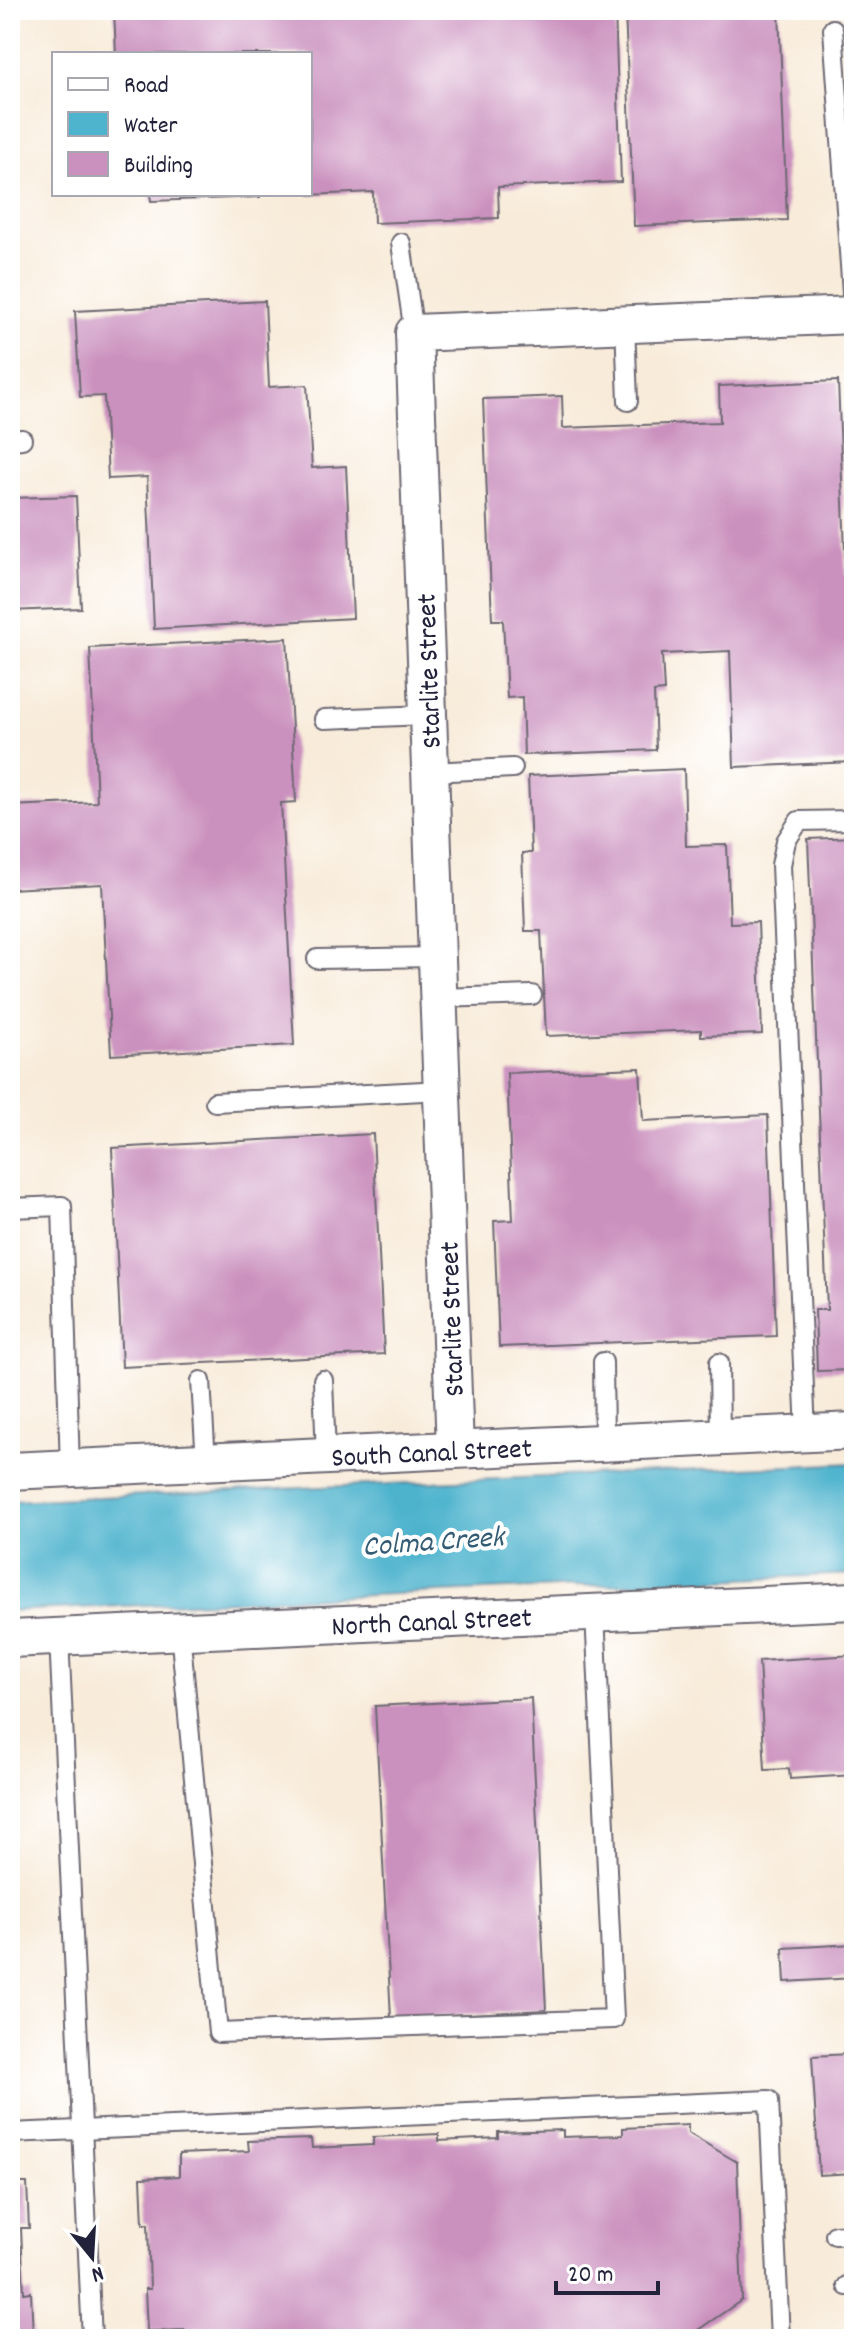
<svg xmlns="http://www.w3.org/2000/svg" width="864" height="2349" font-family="Dekko,sans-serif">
  <rect width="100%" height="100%" fill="#fff"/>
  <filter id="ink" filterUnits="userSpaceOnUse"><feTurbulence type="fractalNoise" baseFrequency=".0125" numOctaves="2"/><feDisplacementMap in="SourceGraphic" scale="16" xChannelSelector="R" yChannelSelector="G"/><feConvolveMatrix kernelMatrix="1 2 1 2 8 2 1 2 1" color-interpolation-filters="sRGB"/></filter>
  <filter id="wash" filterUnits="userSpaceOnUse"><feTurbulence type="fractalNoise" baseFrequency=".006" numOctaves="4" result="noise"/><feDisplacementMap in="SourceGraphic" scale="32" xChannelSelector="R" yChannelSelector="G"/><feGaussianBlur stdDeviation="1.8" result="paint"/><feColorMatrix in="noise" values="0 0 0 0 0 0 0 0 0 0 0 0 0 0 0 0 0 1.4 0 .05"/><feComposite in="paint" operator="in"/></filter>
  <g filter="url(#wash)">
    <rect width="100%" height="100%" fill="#f8ebd9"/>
    <path fill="#4eb3cd" stroke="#386a84" stroke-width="2" d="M854 1463V1574L10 1611V1501Z"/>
    <g id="blocks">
      <g fill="#ca90be">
        <path d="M114 10H615L621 182 498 187 499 218 374 223 373 192 310 195V54H116Z"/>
        <path d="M625 10H779L787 220 634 226Z"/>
        <path d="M150 194H260V197L151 201Z"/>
        <path d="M265 301 269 387 307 385 312 468 346 466 353 618 154 629 147 477 108 479 104 396 80 397 75 311Z"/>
        <path d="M838 381 846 576H854V762L734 767 730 651 662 654 664 691 654 692 656 750 524 755 522 697 507 698 503 620H492L483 399 562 396 563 428 720 422 719 386Z"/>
        <path d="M76 496 81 608 10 611V498Z"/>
        <path d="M287 638 296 802 281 803 294 1045 111 1055 102 884 10 889V806L97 802 90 648Z"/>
        <path d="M684 769 686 846 727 845 730 923 758 922 762 1034 701 1036V1030L546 1036 541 931H525L522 853H531L528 776Z"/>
        <path d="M854 837V1370L817 1371 815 1310H827L808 839Z"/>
        <path d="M640 1068 643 1121 768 1115 776 1336 499 1347 494 1221 513 1220 507 1073Z"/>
        <path d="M373 1134 384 1354 122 1367 112 1148Z"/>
        <path d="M10 1341H12L15 1389 10 1390Z"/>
        <path d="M854 1655V1775L790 1779 789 1769 765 1770 759 1661Z"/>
        <path d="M531 1698 546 2010 391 2018 375 1706Z"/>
        <path d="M854 1944V1978L785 1982 783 1948Z"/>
        <path d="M849 2054 854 2173 819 2175 812 2056Z"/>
        <path d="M688 2125V2133L737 2162 742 2300 695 2332 696 2339H632L631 2336 572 2339H185V2330L147 2331 145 2289H150L148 2224H143L141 2178 179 2176V2154L249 2151 248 2141 311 2139 312 2148 373 2145V2137L439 2134V2141L498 2138V2132L563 2130V2137L623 2135V2128Z"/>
        <path d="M10 2183H27L29 2228H21L24 2293 31 2292 33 2335 10 2336Z"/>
      </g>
    </g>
  </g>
  <g filter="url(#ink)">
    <use href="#blocks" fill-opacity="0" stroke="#6d6872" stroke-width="2"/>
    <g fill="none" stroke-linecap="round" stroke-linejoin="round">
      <g stroke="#6d6872" stroke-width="22">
        <g id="lane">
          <path d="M833 29 854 321"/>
          <path d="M401 243 414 333"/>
          <path d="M625 324 628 401"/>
          <path d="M10 440 22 439"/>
          <path d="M324 719 428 715"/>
          <path d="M430 772 513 768"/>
          <path d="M317 959 437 957"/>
          <path d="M439 998 532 995"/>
          <path d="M215 1102 442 1090"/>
          <path d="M10 1208 62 1206 70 1469"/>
          <path d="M603 1362 604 1442"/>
          <path d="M719 1363 720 1437"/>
          <path d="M323 1380 326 1456"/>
          <path d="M201 1381 206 1462"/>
          <path d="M806 1433 781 865 786 841 799 821 854 820"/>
          <path d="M180 1631 218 2033 614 2019 595 1613"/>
          <path d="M59 1637 92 2339"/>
          <path d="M10 2133 769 2100 780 2339"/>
          <path d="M835 2235 854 2234"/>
          <path d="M847 2286 854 2285"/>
        </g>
      </g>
      <g stroke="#6d6872" stroke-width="40">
        <g id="street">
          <path d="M455 1449 414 333 854 315"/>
          <path id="s1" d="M10 1471 854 1431"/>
          <path id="s2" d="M10 1639 854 1601"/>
        </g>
      </g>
      <use href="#lane" stroke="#fff" stroke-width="18"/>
      <use href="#street" stroke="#fff" stroke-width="36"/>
    </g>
  </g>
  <g text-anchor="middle" stroke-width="8" stroke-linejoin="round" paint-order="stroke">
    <g font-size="28" fill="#22223b" stroke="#fff">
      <text transform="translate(427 671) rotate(-92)" y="10">Starlite Street</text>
      <text transform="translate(450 1319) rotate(-92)" y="10">Starlite Street</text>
      <text dy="10" stroke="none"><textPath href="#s1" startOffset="422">South Canal Street</textPath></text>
      <text dy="10" stroke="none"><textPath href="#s2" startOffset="422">North Canal Street</textPath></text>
    </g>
    <g font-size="30" font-style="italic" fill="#345c75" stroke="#fff">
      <text transform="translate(433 1540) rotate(-4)" y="10">Colma Creek</text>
    </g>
  </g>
  <rect width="864" height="2349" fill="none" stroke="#fff" stroke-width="40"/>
  <rect x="52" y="52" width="260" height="144" fill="#ffffff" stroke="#a7a7b1" stroke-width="2"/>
  <rect x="68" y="78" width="40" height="12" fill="#ffffff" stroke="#a7a7b1" stroke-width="2"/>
  <text x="124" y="92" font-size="24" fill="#22223b">Road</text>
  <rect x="68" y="112" width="40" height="24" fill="#4eb3cd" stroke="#a7a7b1" stroke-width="2"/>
  <text x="124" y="132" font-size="24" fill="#22223b">Water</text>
  <rect x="68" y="152" width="40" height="24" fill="#ca90be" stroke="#a7a7b1" stroke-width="2"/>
  <text x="124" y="172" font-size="24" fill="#22223b">Building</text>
  <g transform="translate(92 2257) rotate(162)" stroke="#ffffff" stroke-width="6" paint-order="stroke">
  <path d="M0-6L14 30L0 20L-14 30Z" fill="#22223b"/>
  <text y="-12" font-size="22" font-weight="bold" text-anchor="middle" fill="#22223b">N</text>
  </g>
  <path d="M556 2281v12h102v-12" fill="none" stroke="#22223b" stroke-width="4"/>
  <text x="568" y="2281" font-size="24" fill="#22223b" stroke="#ffffff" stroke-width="6" paint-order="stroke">20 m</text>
</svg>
